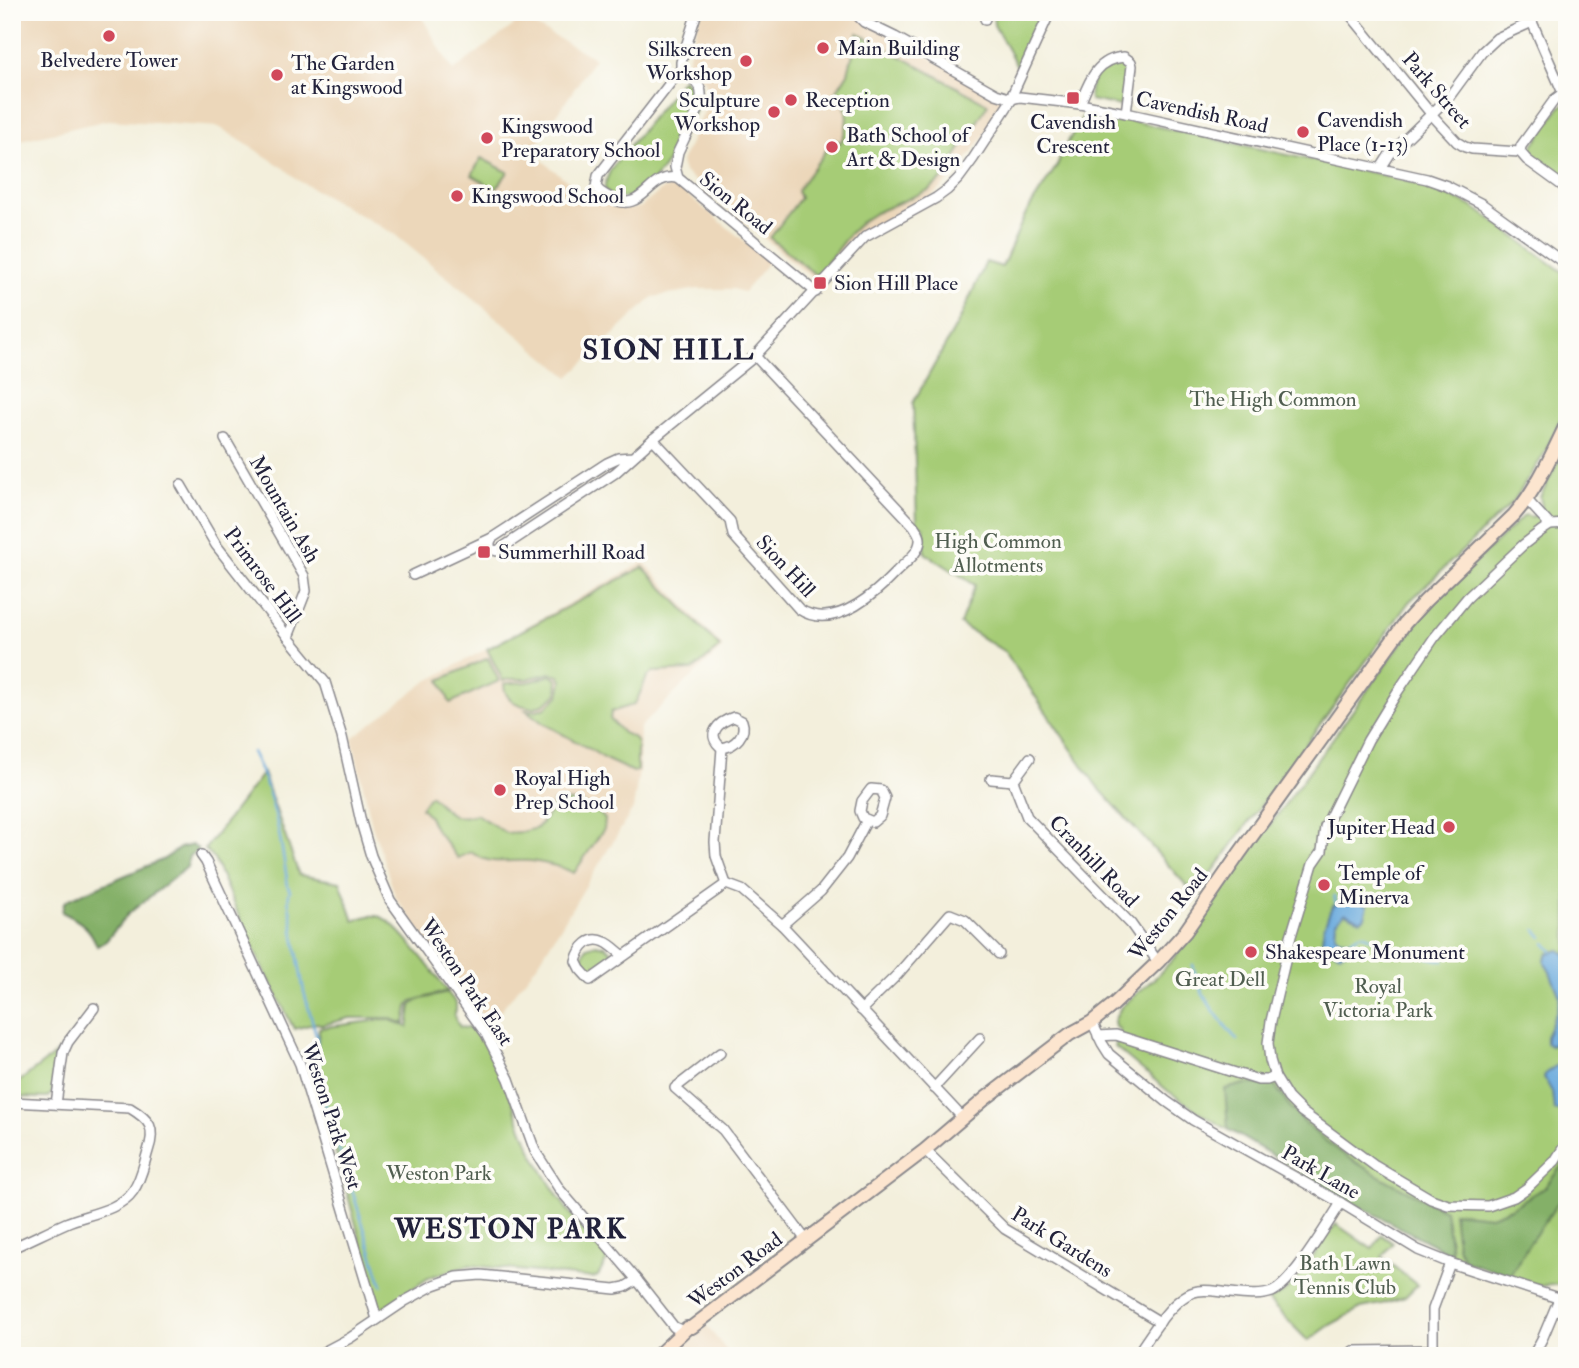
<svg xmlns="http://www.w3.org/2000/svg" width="1579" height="1368" font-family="'IM FELL Double Pica',serif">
  <rect width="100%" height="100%" fill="#fdfcf7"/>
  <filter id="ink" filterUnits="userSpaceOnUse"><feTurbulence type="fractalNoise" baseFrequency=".0143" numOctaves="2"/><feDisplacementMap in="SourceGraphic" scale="14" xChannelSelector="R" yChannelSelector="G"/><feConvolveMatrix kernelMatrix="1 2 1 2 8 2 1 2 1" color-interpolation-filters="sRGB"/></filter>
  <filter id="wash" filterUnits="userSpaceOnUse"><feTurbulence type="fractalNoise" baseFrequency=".00686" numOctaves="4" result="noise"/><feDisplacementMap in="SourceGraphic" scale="28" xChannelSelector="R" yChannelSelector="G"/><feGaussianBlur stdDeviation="1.57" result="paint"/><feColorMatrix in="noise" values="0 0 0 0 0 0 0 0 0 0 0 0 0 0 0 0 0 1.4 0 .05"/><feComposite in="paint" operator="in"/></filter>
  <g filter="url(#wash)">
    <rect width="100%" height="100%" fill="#f3efdc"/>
    <g fill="#ecd7ba">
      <path d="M12 12H419L453 71 522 19 595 58 532 152 582 193 623 209H633L641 207 660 191 667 188 675 187 680 189 769 261 744 292 733 289H698L653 297 569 377 394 234 319 192 299 181 284 168 219 127 108 120 12 142Z"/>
      <path d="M701 12H851L1003 100 995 117 980 142 953 177 931 196 861 234 847 247 818 283 684 172 681 162 708 103 707 89 703 79 689 70 686 66Z"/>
      <path d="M644 562 723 647 640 727 639 772 633 809 539 962 489 1025 396 898 372 825 352 738 426 682Z"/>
      <path d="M706 1325 731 1356H667L691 1336Z"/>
    </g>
    <g fill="#a6cc76" stroke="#647758" stroke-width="2">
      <path d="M993 12H1044L1032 41 1018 68 994 25Z"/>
      <path d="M858 33 988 104 942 179 929 190 875 213 861 222 849 234 817 276 770 238 800 198 797 191 834 139 840 143C849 127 849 111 841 94L834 95 848 73Z"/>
      <path d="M1119 61 1125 63 1127 66 1121 106 1090 100C1087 88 1096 70 1107 64 1111 62 1115 62 1119 61Z"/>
      <path d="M683 79 696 91C697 96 698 102 696 107 694 114 689 120 686 127 674 151 662 176 639 193 631 199 611 201 605 190 603 184 609 174 611 169Z"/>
      <path d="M1564 104 1567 105V179L1532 154 1530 150 1560 107Z"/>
      <path d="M1086 111C1161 128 1236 144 1311 160 1370 173 1434 181 1484 214L1567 275V406L1543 456 1513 502 1409 602 1212 873 1197 897 1096 785 1005 652 960 624 975 585 925 553 924 528 917 523 913 403 960 319 986 262 1002 267 1025 215 1058 164 1062 152Z"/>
      <path d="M481 158 508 172 496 189 472 175Z"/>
      <path d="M1567 444V1284L1540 1286 1465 1261 1349 1200 1205 1116 1168 1091 1115 1047 1120 1029 1115 1027 1114 1021 1121 1007 1156 977 1174 958 1424 612 1521 518 1525 515 1533 517 1542 506 1540 497Z"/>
      <path d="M643 567 720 647 693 670 653 672 647 677 637 700 633 705 611 712 610 719 623 733 633 737 637 743V771L633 772 607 760 588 748 544 724 526 710 536 711 539 709H544L559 696 562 681 559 676 550 673 527 679H509L503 681 487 649Z"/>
      <path d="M488 658 499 681 450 703 440 680Z"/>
      <path d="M551 675 558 680 557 694 541 706H537L535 708C520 706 504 702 504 684 512 682 519 683 527 682 536 681 543 677 551 675Z"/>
      <path d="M263 773 299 875 340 882 354 921C362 917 372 914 381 917 399 924 434 974 448 991L412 1001 408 1007 405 1024 389 1018H350L322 1025 317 1023 294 1029 253 948 214 859 205 849Z"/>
      <path d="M430 795C449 811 449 822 476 814L506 833 521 832 537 828 549 814 554 801C576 801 590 802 605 819L604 829 574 873C561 866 545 863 531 861 508 859 491 867 471 852L458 858 435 829 428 815 421 808Z"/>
      <path d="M596 944 605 946 617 956 591 975 583 967 580 960 587 947Z"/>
      <path d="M448 993 456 1003V1010L454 1016 460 1027C467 1028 474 1029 479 1035 484 1039 488 1047 491 1053 510 1084 516 1120 533 1153 552 1190 574 1224 605 1253L607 1260 598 1276 593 1278 469 1265 430 1277 378 1312 377 1300 315 1078 319 1028 388 1019 408 1027 411 1006 417 1000Z"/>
      <path d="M59 1051 52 1093 47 1098 12 1097V1087Z"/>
      <path d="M1336 1224 1372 1249 1382 1235 1393 1243 1382 1257 1417 1285 1405 1297 1382 1304 1361 1308 1330 1325 1308 1341 1268 1300 1284 1292 1299 1277Z"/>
    </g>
    <g fill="#84b067" stroke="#536951" stroke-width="2">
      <path d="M192 845 198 849 197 851 189 856 187 867 128 914 106 941 97 946C90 927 80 921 62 912L64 903 69 899 164 859 180 848Z"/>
      <path d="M1245 1084H1274C1311 1146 1382 1178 1445 1210L1451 1251 1449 1253 1349 1201 1228 1129 1225 1089Z"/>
      <path d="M1567 1159V1190L1529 1244 1510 1275 1465 1261 1457 1246 1453 1212 1491 1216 1511 1208 1546 1186Z"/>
    </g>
    <g fill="#6aaadd" stroke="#46668c" stroke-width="2">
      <path d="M1344 901 1362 903 1368 905 1365 917 1361 920 1345 913 1336 922 1335 935 1341 939 1350 940 1351 945 1350 949 1340 954 1323 945 1322 939 1324 927 1332 906Z"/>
      <path d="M1559 950 1567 955V1033L1551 1046 1546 1043V1037L1557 1010 1560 997 1550 972 1545 963V959L1548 953Z"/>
      <path d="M1567 1058 1566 1104 1563 1108 1557 1111 1554 1109 1552 1092 1544 1077 1546 1073Z"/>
    </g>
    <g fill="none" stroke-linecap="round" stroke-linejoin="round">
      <g stroke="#6aaadd" stroke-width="2.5">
        <path d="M252 752C274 793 281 840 288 886L290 891C285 902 294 917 293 929L304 992 316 1034 320 1081 328 1114 382 1285"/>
        <path d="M1334 896 1336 903"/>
        <path d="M1536 930 1542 937"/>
        <path d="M1350 940 1362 934 1372 938 1385 947 1444 961"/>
        <path d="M1545 943 1552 951"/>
        <path d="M1193 965C1199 996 1218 1017 1237 1040"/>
      </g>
    </g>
  </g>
  <g filter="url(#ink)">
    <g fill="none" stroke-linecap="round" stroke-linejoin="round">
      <g stroke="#8a888c" stroke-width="12">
        <g id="street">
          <path d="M697 12 681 62V69C695 82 705 84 700 106L678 152 675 167 678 178 816 292"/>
          <path d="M854 12 864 22 895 37 996 94 1012 99"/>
          <path d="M985 12V19"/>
          <path d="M1348 12 1432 115 1457 142 1465 147 1472 149 1520 152"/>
          <path d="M1530 12 1532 22 1563 93"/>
          <path d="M1567 95 1563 93 1555 99 1521 146 1520 152 1527 160 1567 189"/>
          <path d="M1016 97 1013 93 1050 12"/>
          <path d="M1012 99 1020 97 1080 104 1126 113 1427 179 1447 186 1482 204 1567 265"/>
          <path d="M1080 104C1089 82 1096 59 1124 57L1131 62 1132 66 1126 113"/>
          <path d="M1381 168 1390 154 1449 97 1482 52 1497 38 1532 22"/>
          <path d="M678 178C647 172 644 217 609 197 604 194 600 193 596 187L598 176 681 69"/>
          <path d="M225 439 304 576 306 591 288 637"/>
          <path d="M653 439 730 521 733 535 799 609C833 632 875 594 897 571 905 563 919 553 920 541 921 536 917 531 914 526L755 356"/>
          <path d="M632 457 618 458 607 463 492 538 490 542V549L497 551 615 473 653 439 755 356 865 237 936 198 947 190 959 178 973 159 1012 99"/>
          <path d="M181 485 216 545 288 637 325 682 342 737 361 822 371 856 390 900 486 1034 509 1079 535 1151 560 1190 637 1280 674 1327 681 1330 687 1328"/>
          <path d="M1527 500 1550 525"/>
          <path d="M1567 524 1550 525 1541 531 1523 545 1467 598 1434 638 1398 691 1368 740 1325 827 1322 851 1313 864 1291 936 1271 1021 1268 1043 1270 1060 1275 1077 1288 1098 1302 1112 1375 1166 1431 1199 1448 1205 1488 1206 1514 1197 1527 1188 1555 1161 1567 1142"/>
          <path d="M413 575 492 538"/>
          <path d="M734 717 742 721C747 734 735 746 722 748 705 735 718 722 734 717Z"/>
          <path d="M722 748 715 842 716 856 726 884"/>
          <path d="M991 779 1013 781 1027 817 1131 924 1158 962"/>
          <path d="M1013 781 1030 758"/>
          <path d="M871 789 881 790 885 798 880 816 873 822 863 818 860 811 862 801Z"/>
          <path d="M201 855 206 862 300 1064 377 1319"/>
          <path d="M782 925 821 891 847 858 867 820"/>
          <path d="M624 956C618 952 612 945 605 942 590 935 580 947 576 961L580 969 590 980 726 884 742 890 782 925 962 1117"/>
          <path d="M861 1010 897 975 950 914 965 920 999 954"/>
          <path d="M1092 1022 1102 1043 1109 1054 1166 1101 1193 1120 1341 1203 1418 1250 1450 1263 1567 1301"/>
          <path d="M1098 1036 1116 1035 1258 1080H1267L1275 1077"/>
          <path d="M720 1053 675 1088 723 1130 806 1240"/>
          <path d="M934 1088 980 1038"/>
          <path d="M12 1102 130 1108C150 1120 156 1128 148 1151 144 1164 141 1180 133 1191 119 1211 87 1214 66 1223 48 1231 30 1240 12 1248"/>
          <path d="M56 1104 63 1053 68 1042 94 1008"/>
          <path d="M925 1150 1005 1229 1160 1322"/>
          <path d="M1353 1351 1433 1350"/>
          <path d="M316 1356 350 1338 405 1301 434 1285 457 1277 481 1275 615 1289 625 1287 637 1280"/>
          <path d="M1136 1356C1150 1336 1173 1295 1198 1291 1208 1289 1219 1292 1230 1293 1243 1294 1259 1297 1272 1292 1293 1283 1327 1224 1341 1203"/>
          <path d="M1433 1356V1309L1450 1263"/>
          <path d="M1533 1356 1543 1337 1559 1299"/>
        </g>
      </g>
      <g stroke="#8a888c" stroke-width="16">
        <g id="secondary">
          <path d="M692 1327 925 1150 986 1098 1070 1034 1092 1022 1113 1005 1158 962 1185 932 1239 854 1405 623 1425 601 1514 515C1537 489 1552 454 1567 423"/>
          <path d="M657 1356 687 1328"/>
        </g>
      </g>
      <use href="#street" stroke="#fff" stroke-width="9"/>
      <use href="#secondary" stroke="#fce5cf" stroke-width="12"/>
    </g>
  </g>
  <g fill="#d1495b" stroke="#fdfcf7" stroke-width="2.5">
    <circle cx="109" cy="36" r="7"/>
    <circle cx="823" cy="48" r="7"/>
    <circle cx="746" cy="61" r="7"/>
    <circle cx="277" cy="75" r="7"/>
    <rect x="1066" y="91" width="14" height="14" rx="3.5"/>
    <circle cx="791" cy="100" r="7"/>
    <circle cx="774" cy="112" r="7"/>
    <circle cx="1303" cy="132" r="7"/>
    <circle cx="487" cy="138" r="7"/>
    <circle cx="832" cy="147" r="7"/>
    <circle cx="457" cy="196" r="7"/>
    <rect x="813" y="276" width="14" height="14" rx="3.5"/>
    <rect x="477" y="545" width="14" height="14" rx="3.5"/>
    <circle cx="500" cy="790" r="7"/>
    <circle cx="1449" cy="827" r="7"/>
    <circle cx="1324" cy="885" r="7"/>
    <circle cx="1251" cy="952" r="7"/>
  </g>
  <g text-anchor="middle" stroke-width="7" stroke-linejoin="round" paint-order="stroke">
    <g font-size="21" fill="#22223b" stroke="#fdfcf7" text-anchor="start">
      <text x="837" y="55">Main Building</text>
      <text x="732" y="56" text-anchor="end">Silkscreen<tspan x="732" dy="24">Workshop</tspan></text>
      <text x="109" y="67" text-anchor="middle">Belvedere Tower</text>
      <text x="291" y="70">The Garden<tspan x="291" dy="24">at Kingswood</tspan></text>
      <text x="760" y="107" text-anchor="end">Sculpture<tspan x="760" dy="24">Workshop</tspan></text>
      <text x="805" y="107">Reception</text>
      <text x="1317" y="127">Cavendish<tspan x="1317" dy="24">Place (1-13)</tspan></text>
      <text x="1073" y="129" text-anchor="middle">Cavendish<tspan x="1073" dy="24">Crescent</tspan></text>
      <text x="501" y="133">Kingswood<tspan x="501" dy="24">Preparatory School</tspan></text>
      <text x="846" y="142">Bath School of<tspan x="846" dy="24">Art &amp; Design</tspan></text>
      <text x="471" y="203">Kingswood School</text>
      <text x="834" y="290">Sion Hill Place</text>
      <text x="498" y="559">Summerhill Road</text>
      <text x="514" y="785">Royal High<tspan x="514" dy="24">Prep School</tspan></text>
      <text x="1435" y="834" text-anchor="end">Jupiter Head</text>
      <text x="1338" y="880">Temple of<tspan x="1338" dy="24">Minerva</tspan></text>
      <text x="1265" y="959">Shakespeare Monument</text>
    </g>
    <g font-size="21" fill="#22223b" stroke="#fdfcf7">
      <text transform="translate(1437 90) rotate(49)" y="7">Park Street</text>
      <text transform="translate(1202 112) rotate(12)" y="7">Cavendish Road</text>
      <text transform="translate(736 203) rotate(39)" y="7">Sion Road</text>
      <text transform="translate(285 509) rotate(60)" y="7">Mountain Ash</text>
      <text transform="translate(786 566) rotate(47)" y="7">Sion Hill</text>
      <text transform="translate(263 575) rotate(53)" y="7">Primrose Hill</text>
      <text transform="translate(1094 861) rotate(46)" y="7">Cranhill Road</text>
      <text transform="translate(1168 914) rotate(-51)" y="7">Weston Road</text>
      <text transform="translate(467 982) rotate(56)" y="7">Weston Park East</text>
      <text transform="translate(332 1116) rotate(72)" y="7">Weston Park West</text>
      <text transform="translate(1321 1172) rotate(30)" y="7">Park Lane</text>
      <text transform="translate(1062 1242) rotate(32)" y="7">Park Gardens</text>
      <text transform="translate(735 1270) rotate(-37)" y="7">Weston Road</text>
    </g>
    <g font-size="21" fill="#505e50" stroke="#fdfcf7">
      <text x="1273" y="406">The High Common</text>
      <text x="998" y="548">High Common<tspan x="998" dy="24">Allotments</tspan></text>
      <text x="1220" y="986">Great Dell</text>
      <text x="1378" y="993">Royal<tspan x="1378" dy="24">Victoria Park</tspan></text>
      <text x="439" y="1180">Weston Park</text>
      <text x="1345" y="1270">Bath Lawn<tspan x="1345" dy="24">Tennis Club</tspan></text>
    </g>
    <g font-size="28" font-weight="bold" letter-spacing="2" fill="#22223b" stroke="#fdfcf7">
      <text x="669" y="359">SION HILL</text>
      <text x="511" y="1238">WESTON PARK</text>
    </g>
  </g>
  <rect width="1579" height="1368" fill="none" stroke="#fdfcf7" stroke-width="42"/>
</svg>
